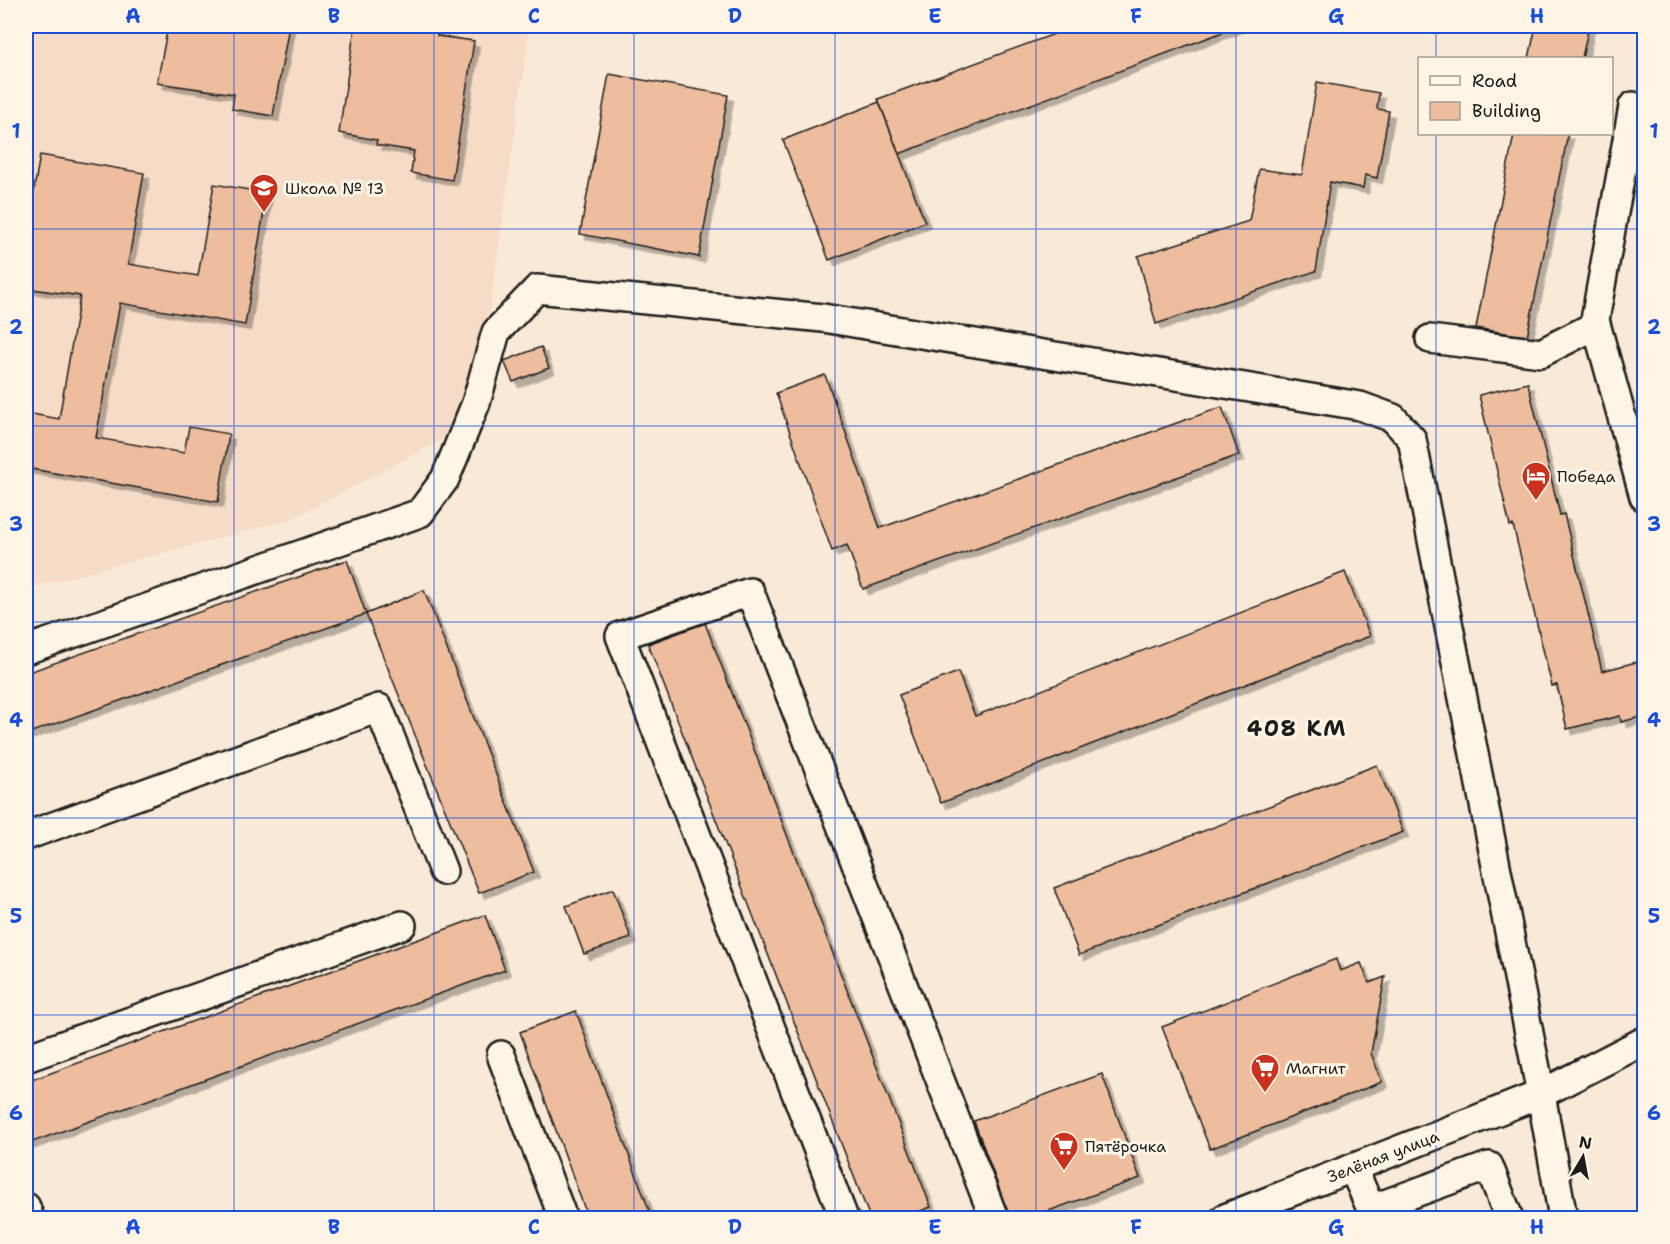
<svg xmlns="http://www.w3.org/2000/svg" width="1670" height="1244" font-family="'Shantell Sans',sans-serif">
  <defs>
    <filter id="shadow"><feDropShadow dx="5.5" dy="5.5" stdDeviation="0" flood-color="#0004"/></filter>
  </defs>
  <rect width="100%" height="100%" fill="#f9ead7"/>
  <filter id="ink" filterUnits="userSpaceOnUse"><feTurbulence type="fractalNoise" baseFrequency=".0167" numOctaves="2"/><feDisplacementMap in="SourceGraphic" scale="12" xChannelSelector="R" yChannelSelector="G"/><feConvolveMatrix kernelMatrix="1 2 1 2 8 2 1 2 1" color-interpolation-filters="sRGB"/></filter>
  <g filter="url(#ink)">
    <path fill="#f6dcc6" d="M26 26H530L474 423 292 519 26 589Z"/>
    <g fill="#eebd9e" stroke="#1c1c1c" stroke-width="1.5" filter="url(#shadow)">
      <path d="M168 26H289L273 116 232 109 234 94 157 83Z"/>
      <path d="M355 26H423L439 28 437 36 474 41 452 180 411 173 414 151 376 145 377 140 339 133Z"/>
      <path d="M1076 26H1239L899 154 878 99Z"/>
      <path d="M1536 26H1589L1582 58H1529Z"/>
      <path d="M609 74 728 95 699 257 580 234Z"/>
      <path d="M1317 82 1379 93 1377 109 1389 111 1377 178 1365 175 1363 188 1330 182 1316 271 1156 324 1138 256 1249 221 1259 169 1302 175Z"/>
      <path d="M879 102 925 222 829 260 783 140Z"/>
      <path d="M1514 134H1568L1527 337 1476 328Z"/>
      <path d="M40 155 144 173 128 264 198 276 214 184 267 193 245 325 120 303 96 438 184 453 189 427 229 434 218 502 26 468V413L59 419 80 296 26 288V235Z"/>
      <path d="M541 347 549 368 513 382 504 361Z"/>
      <path d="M825 375 880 528 1222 407 1239 455 863 589 847 545 832 551 776 393Z"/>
      <path d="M1528 383 1560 515 1564 514 1602 671 1644 660V716L1621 722 1620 716 1567 729 1557 685 1552 686 1513 525 1510 526 1479 395Z"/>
      <path d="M347 560 366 614 26 734V673Z"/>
      <path d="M1345 572 1370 636 941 803 899 695 958 672 975 716Z"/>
      <path d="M424 590 534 872 479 893 366 614Z"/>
      <path d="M705 623 931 1207 901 1218H870L648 644Z"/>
      <path d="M1377 765 1403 832 1079 955 1054 888Z"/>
      <path d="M613 889 631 938 584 954 566 906Z"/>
      <path d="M485 915 505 970 27 1144 26 1082Z"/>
      <path d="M1336 959 1340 971 1361 963 1369 983 1385 977 1371 1053 1382 1082 1210 1149 1162 1027Z"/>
      <path d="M576 1011 652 1218H588L520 1032Z"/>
      <path d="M1102 1074 1140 1178 1029 1218H1010L974 1121Z"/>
    </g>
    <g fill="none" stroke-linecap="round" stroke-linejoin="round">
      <g stroke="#1c1c1c" stroke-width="32">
        <g id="minor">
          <path d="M1633 106 1595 320 1644 497"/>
          <path d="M1430 339 1541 353 1596 325"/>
          <path d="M26 650 420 513 445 479 476 403 496 332 537 289 823 318 1360 406 1393 418 1412 439 1541 1094 1563 1218"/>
          <path d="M26 836 379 708 443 871"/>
          <path d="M501 1055 563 1218"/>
          <path d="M26 1058 402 925"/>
          <path d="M1353 1168 1371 1209 1489 1166 1509 1218"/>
          <path d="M26 1207 30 1218"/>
          <path d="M844 1218 620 636 750 592 994 1218"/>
          <path d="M1225 1218 1541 1094 1644 1041"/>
        </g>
      </g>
      <use href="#minor" stroke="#fcf5e5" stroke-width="27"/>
    </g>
  </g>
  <path fill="none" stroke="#1d4ed8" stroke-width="1.5" stroke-opacity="0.55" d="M234 26V1218M434 26V1218M634 26V1218M835 26V1218M1036 26V1218M1236 26V1218M1436 26V58M1436 134V1218M26 229H1644M26 426H1644M26 622H1644M26 818H1644M26 1015H1644"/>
  <defs>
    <g id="school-pin" transform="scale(1.5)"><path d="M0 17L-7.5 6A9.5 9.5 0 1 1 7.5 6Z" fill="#c8321e" stroke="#fcf5e5"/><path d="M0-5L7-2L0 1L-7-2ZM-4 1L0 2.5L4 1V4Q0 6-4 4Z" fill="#fff"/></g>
    <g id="hotel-pin" transform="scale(1.5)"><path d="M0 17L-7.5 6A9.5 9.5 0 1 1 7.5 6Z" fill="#c8321e" stroke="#fcf5e5"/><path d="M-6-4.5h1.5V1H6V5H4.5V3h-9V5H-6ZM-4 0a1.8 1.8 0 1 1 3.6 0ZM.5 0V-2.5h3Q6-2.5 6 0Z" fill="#fff"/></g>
    <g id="supermarket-pin" transform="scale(1.5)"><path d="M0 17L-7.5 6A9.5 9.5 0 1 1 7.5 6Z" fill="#c8321e" stroke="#fcf5e5"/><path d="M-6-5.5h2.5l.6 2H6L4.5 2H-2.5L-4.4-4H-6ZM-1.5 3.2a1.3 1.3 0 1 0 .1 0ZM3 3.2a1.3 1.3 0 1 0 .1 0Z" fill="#fff"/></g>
  </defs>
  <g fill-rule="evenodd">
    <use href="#school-pin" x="264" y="188"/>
    <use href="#hotel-pin" x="1536" y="476"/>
    <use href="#supermarket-pin" x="1265" y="1068"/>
    <use href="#supermarket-pin" x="1064" y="1146"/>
  </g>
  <g text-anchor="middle" stroke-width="6" stroke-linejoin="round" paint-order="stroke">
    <g font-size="16" fill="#1c1c1c" stroke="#fcf5e5" text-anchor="start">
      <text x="285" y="194">Школа № 13</text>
      <text x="1557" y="482">Победа</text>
      <text x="1286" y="1074">Магнит</text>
      <text x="1085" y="1152">Пятёрочка</text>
    </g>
    <g font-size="16" fill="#1c1c1c" stroke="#fcf5e5">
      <text transform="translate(1383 1156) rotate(-21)" y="6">Зелёная улица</text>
    </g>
    <g font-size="22" font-weight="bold" letter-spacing="1.5" fill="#1c1c1c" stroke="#fcf5e5">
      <text x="1297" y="736">408 КМ</text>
    </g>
  </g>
  <rect width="1670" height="1244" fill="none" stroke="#fcf5e5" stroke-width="66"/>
  <rect x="1418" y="57" width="195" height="78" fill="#fcf5e5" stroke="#a29e95" stroke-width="1.5"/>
  <rect x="1430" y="76" width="30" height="9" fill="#fcf5e5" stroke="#a29e95" stroke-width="1.5"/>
  <text x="1472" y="87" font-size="18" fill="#1c1c1c">Road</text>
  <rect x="1430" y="102" width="30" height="18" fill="#eebd9e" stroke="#a29e95" stroke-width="1.5"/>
  <text x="1472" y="117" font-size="18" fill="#1c1c1c">Building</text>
  <g transform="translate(1583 1157) rotate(10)" stroke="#fcf5e5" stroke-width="4.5" paint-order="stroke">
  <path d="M0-4.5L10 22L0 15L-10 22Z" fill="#1c1c1c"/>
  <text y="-9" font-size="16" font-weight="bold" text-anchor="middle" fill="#1c1c1c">N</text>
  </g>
  <rect x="33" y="33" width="1604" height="1178" fill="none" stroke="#1d4ed8" stroke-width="2"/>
  <g font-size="20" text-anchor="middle" font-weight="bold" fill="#1d4ed8">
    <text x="133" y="23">A</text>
    <text x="334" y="23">B</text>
    <text x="534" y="23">C</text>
    <text x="735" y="23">D</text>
    <text x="935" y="23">E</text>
    <text x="1136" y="23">F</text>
    <text x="1336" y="23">G</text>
    <text x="1537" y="23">H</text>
    <text x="16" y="138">1</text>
    <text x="1654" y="138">1</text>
    <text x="16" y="334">2</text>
    <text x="1654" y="334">2</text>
    <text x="16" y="531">3</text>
    <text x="1654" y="531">3</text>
    <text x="16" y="727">4</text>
    <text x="1654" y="727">4</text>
    <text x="16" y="923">5</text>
    <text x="1654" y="923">5</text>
    <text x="16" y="1120">6</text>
    <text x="1654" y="1120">6</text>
    <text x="133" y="1234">A</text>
    <text x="334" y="1234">B</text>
    <text x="534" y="1234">C</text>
    <text x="735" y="1234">D</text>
    <text x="935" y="1234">E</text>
    <text x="1136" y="1234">F</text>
    <text x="1336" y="1234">G</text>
    <text x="1537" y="1234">H</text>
  </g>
</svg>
